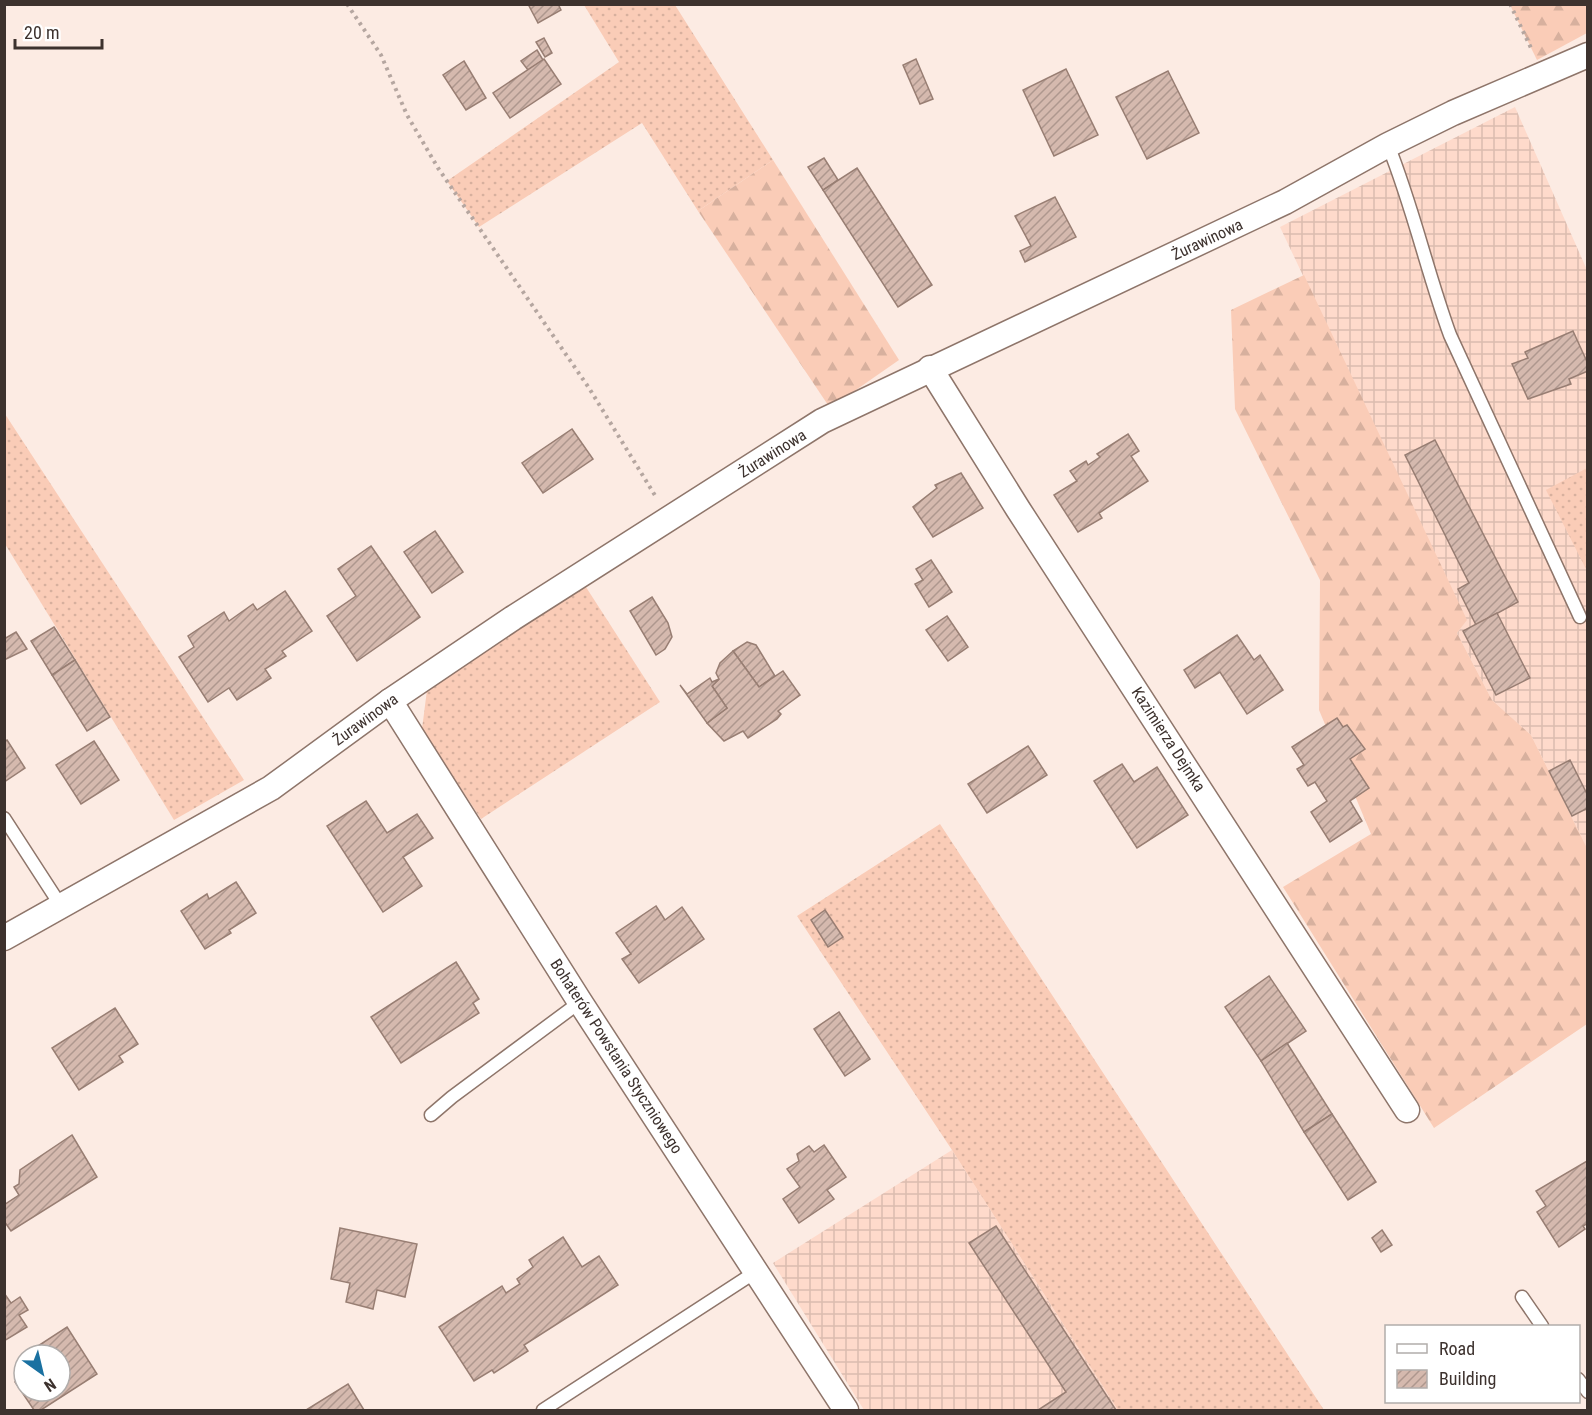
<svg xmlns="http://www.w3.org/2000/svg" width="1592" height="1415" font-family="'Roboto Condensed',sans-serif">
  <defs>
    <pattern id="industrial-grid" width="8" height="8" patternUnits="userSpaceOnUse" patternTransform="scale(1.5)"><rect width="8" height="8" fill="#fedacb"/><path d="M0 4h8M4 0v8" fill="none" stroke="#dbbcaf"/></pattern>
    <pattern id="grass-dots" width="8" height="8" patternUnits="userSpaceOnUse" patternTransform="scale(1.5)"><rect width="8" height="8" fill="#faccb7"/><path d="M2 2h.1M6 6h.1" fill="none" stroke="#d7b09e" stroke-width="1.8" stroke-linecap="round"/></pattern>
    <pattern id="forest-firs" width="22" height="20" patternUnits="userSpaceOnUse" patternTransform="scale(1.5)"><rect width="22" height="20" fill="#faccb7"/><path d="M5 1l3.5 6h-7zM16 11l3.5 6h-7z" fill="#d7b09e"/></pattern>
    <pattern id="building-hatch" width="6" height="6" patternUnits="userSpaceOnUse" patternTransform="scale(1.5)"><rect width="6" height="6" fill="#d5b9ae"/><path d="M-1 1l2-2M0 6l6-6M5 7l2-2" fill="none" stroke="#ae978e"/></pattern>
  </defs>
  <rect width="100%" height="100%" fill="#fcebe3"/>
  <g fill="url(#industrial-grid)">
    <path d="M1515 107 1587 270V848L1531 735 1492 700 1457 633 1466 620 1280 227Z"/>
    <path d="M952 1150 1118 1410H864L773 1263Z"/>
  </g>
  <g fill="url(#grass-dots)">
    <path d="M584 5H675L773 160 698 211 642 123 479 227 447 181 619 62Z"/>
    <path d="M5 414 244 780 174 820 5 544Z"/>
    <path d="M1587 468V571L1546 490Z"/>
    <path d="M584 584 660 702 481 819 422 729 427 690Z"/>
    <path d="M940 824 1324 1410H1118L952 1150 797 916Z"/>
  </g>
  <g fill="url(#forest-firs)">
    <path d="M1510 5H1587V33L1537 60Z"/>
    <path d="M773 160 899 360 830 408 698 211Z"/>
    <path d="M1304 275 1467 620 1457 633 1492 700 1531 735 1587 848V1024L1434 1128 1283 887 1371 834 1319 710 1320 580 1235 409 1231 310Z"/>
  </g>
  <g fill="url(#building-hatch)" stroke="#987e73" stroke-width="1.5">
    <path d="M528 4H558L561 10 538 23Z"/>
    <path d="M544 38 552 53 545 57 536 42Z"/>
    <path d="M537 50 543 60 528 70 521 61Z"/>
    <path d="M544 59 561 84 510 118 493 93Z"/>
    <path d="M916 59 933 99 920 104 903 65Z"/>
    <path d="M464 61 486 98 466 110 443 75Z"/>
    <path d="M1066 69 1098 135 1054 156 1023 90Z"/>
    <path d="M1168 71 1199 133 1147 159 1116 97Z"/>
    <path d="M824 158 838 180 823 190 808 167Z"/>
    <path d="M857 168 932 285 898 307 823 190Z"/>
    <path d="M1055 197 1076 237 1025 262 1020 251 1031 246 1015 216Z"/>
    <path d="M1573 331 1588 364V371L1569 379 1571 384 1528 399 1512 364 1528 358 1525 352Z"/>
    <path d="M572 429 593 459 543 493 522 463Z"/>
    <path d="M1128 434 1139 451 1131 456 1148 481 1099 513 1102 518 1078 532 1054 495 1077 481 1070 471 1086 461 1088 465 1100 457 1097 454Z"/>
    <path d="M1435 440 1518 602 1476 625 1458 589 1469 583 1405 455Z"/>
    <path d="M961 473 983 508 933 537 913 507 937 488 935 485Z"/>
    <path d="M435 531 463 572 432 593 404 552Z"/>
    <path d="M371 546 420 617 357 661 327 616 356 596 338 569Z"/>
    <path d="M931 560 952 592 929 607 915 584 923 580 916 569Z"/>
    <path d="M285 591 312 631 282 651 286 656 265 669 271 678 237 700 229 688 208 702 179 657 194 647 188 636 224 612 229 621 253 604 257 610Z"/>
    <path d="M652 597 668 623 672 637 665 649 656 655 630 611Z"/>
    <path d="M1497 613 1530 678 1496 695 1463 631Z"/>
    <path d="M947 616 968 647 948 661 926 630Z"/>
    <path d="M54 627 75 660 52 675 31 641Z"/>
    <path d="M16 632 27 649 4 660V639Z"/>
    <path d="M1237 635 1254 660 1260 655 1283 690 1247 714 1220 672 1195 688 1184 670Z"/>
    <path d="M747 642 756 645 775 676 759 687 733 651Z"/>
    <path d="M733 651 759 687 783 671 800 695 778 711 781 714 777 719 748 738 743 731 724 741 707 723 727 708 712 686 719 679 716 673 720 663Z"/>
    <path d="M75 660 110 717 87 731 52 675Z"/>
    <path d="M710 678 712 682 719 679 712 686 727 708 707 723 680 685 687 694Z"/>
    <path d="M1337 718 1343 727 1347 725 1365 749 1350 759 1369 788 1350 801 1362 821 1330 842 1311 812 1327 801 1315 782 1308 786 1297 769 1304 765 1292 747Z"/>
    <path d="M7 740 25 768 4 782V742Z"/>
    <path d="M94 741 119 780 81 804 56 765Z"/>
    <path d="M1028 746 1047 775 987 813 968 784Z"/>
    <path d="M1570 760 1588 796V808L1572 816 1549 771Z"/>
    <path d="M1122 764 1134 782 1157 767 1188 815 1137 848 1094 781Z"/>
    <path d="M366 801 387 833 417 814 433 838 403 857 422 886 383 912 327 826Z"/>
    <path d="M236 882 256 913 229 930 231 933 205 949 181 911 207 894 209 899Z"/>
    <path d="M656 906 665 920 682 907 704 939 639 983 622 959 631 954 616 933Z"/>
    <path d="M825 910 843 937 828 947 811 920Z"/>
    <path d="M456 962 479 999 473 1003 479 1013 401 1063 371 1017Z"/>
    <path d="M1269 976 1306 1031 1261 1061 1225 1007Z"/>
    <path d="M115 1008 138 1044 119 1056 123 1062 79 1090 52 1048Z"/>
    <path d="M839 1012 870 1059 845 1076 814 1029Z"/>
    <path d="M1287 1043 1332 1114 1304 1132 1261 1061Z"/>
    <path d="M1332 1114 1376 1182 1348 1200 1304 1132Z"/>
    <path d="M72 1135 97 1177 11 1231 4 1221V1205L19 1195 14 1187 19 1184 20 1170Z"/>
    <path d="M824 1145 846 1177 827 1190 834 1199 799 1223 783 1199 800 1187 787 1169 799 1161 797 1154 809 1146 814 1152Z"/>
    <path d="M1587 1161 1588 1223 1583 1226 1585 1229 1559 1247 1537 1212 1546 1206 1536 1191Z"/>
    <path d="M996 1226 1116 1410H1038L1066 1392 969 1243Z"/>
    <path d="M340 1228 417 1244 405 1297 377 1290 373 1309 346 1302 350 1283 331 1279Z"/>
    <path d="M1382 1230 1392 1245 1381 1252 1372 1238Z"/>
    <path d="M563 1237 582 1267 599 1256 618 1285 524 1345 528 1351 494 1373 492 1370 474 1381 439 1327 502 1286 506 1293 520 1284 517 1279 533 1267 529 1260Z"/>
    <path d="M4 1293 11 1303 20 1297 28 1310 19 1315 27 1327 4 1341Z"/>
    <path d="M67 1327 97 1374 41 1410H34L15 1382 24 1376V1391H60V1355H24Z"/>
    <path d="M348 1384 364 1410H306Z"/>
  </g>
  <g fill="none" stroke-linecap="round" stroke-linejoin="round">
    <g stroke="#8e756a" stroke-width="15">
      <g id="service">
        <path d="M1388 145C1413 207 1427 272 1450 335L1580 617"/>
        <path d="M4 818 61 906"/>
        <path d="M431 1115 452 1097 580 1002"/>
        <path d="M1522 1297 1542 1326"/>
        <path d="M1578 1379 1588 1392"/>
        <path d="M543 1410 757 1271"/>
      </g>
    </g>
    <g stroke="#8e756a" stroke-width="27">
      <g id="minor">
        <path d="M930 368 1018 509 1407 1110"/>
        <path d="M390 701 580 1002 846 1410"/>
        <path d="M4 938 271 788 390 701 513 618 822 421 1285 202 1388 145 1453 113 1588 55"/>
      </g>
    </g>
    <g stroke="#b5a6a0" stroke-width="4" stroke-dasharray="3 4.5" stroke-linecap="butt">
      <path d="M347 4 381 55 407 115 438 168 589 388 656 497"/>
      <path d="M1510 4 1532 50"/>
    </g>
    <use href="#service" stroke="#fff" stroke-width="12"/>
    <use href="#minor" stroke="#fff" stroke-width="24"/>
  </g>
  <g text-anchor="middle" stroke-width="4.5" stroke-linejoin="round" paint-order="stroke">
    <g font-size="16" fill="#3d322e" stroke="#fff">
      <text transform="translate(1207 239) rotate(-25)" y="6">Żurawinowa</text>
      <text transform="translate(772 453) rotate(-32)" y="6">Żurawinowa</text>
      <text transform="translate(365 719) rotate(-36)" y="6">Żurawinowa</text>
      <text transform="translate(1169 739) rotate(57)" y="6">Kazimierza Dejmka</text>
      <text transform="translate(617 1056) rotate(57)" y="6">Bohaterów Powstania Styczniowego</text>
    </g>
  </g>
  <rect width="1592" height="1415" fill="none" stroke="#3d322e" stroke-width="12"/>
  <rect x="1385" y="1325" width="195" height="78" fill="#ffffff" stroke="#b1adab" stroke-width="1.5"/>
  <rect x="1397" y="1344" width="30" height="9" fill="#ffffff" stroke="#b1adab" stroke-width="1.5"/>
  <text x="1439" y="1355" font-size="18" fill="#3d322e">Road</text>
  <rect x="1397" y="1370" width="30" height="18" fill="url(#building-hatch)" stroke="#b1adab" stroke-width="1.5"/>
  <text x="1439" y="1385" font-size="18" fill="#3d322e">Building</text>
  <g transform="translate(42 1373) rotate(146)"><circle r="28" fill="#ffffff" stroke="#b1adab" stroke-width="1.5"/>
  <path d="M0-4.5L10 22L0 15L-10 22Z" fill="#1a71a1"/>
  <text y="-9" font-size="16" font-weight="bold" text-anchor="middle" fill="#3d322e">N</text>
  </g>
  <path d="M15 39v9h87v-9" fill="none" stroke="#3d322e" stroke-width="3"/>
  <text x="24" y="39" font-size="18" fill="#3d322e" stroke="#ffffff" stroke-width="4.5" paint-order="stroke">20 m</text>
</svg>
